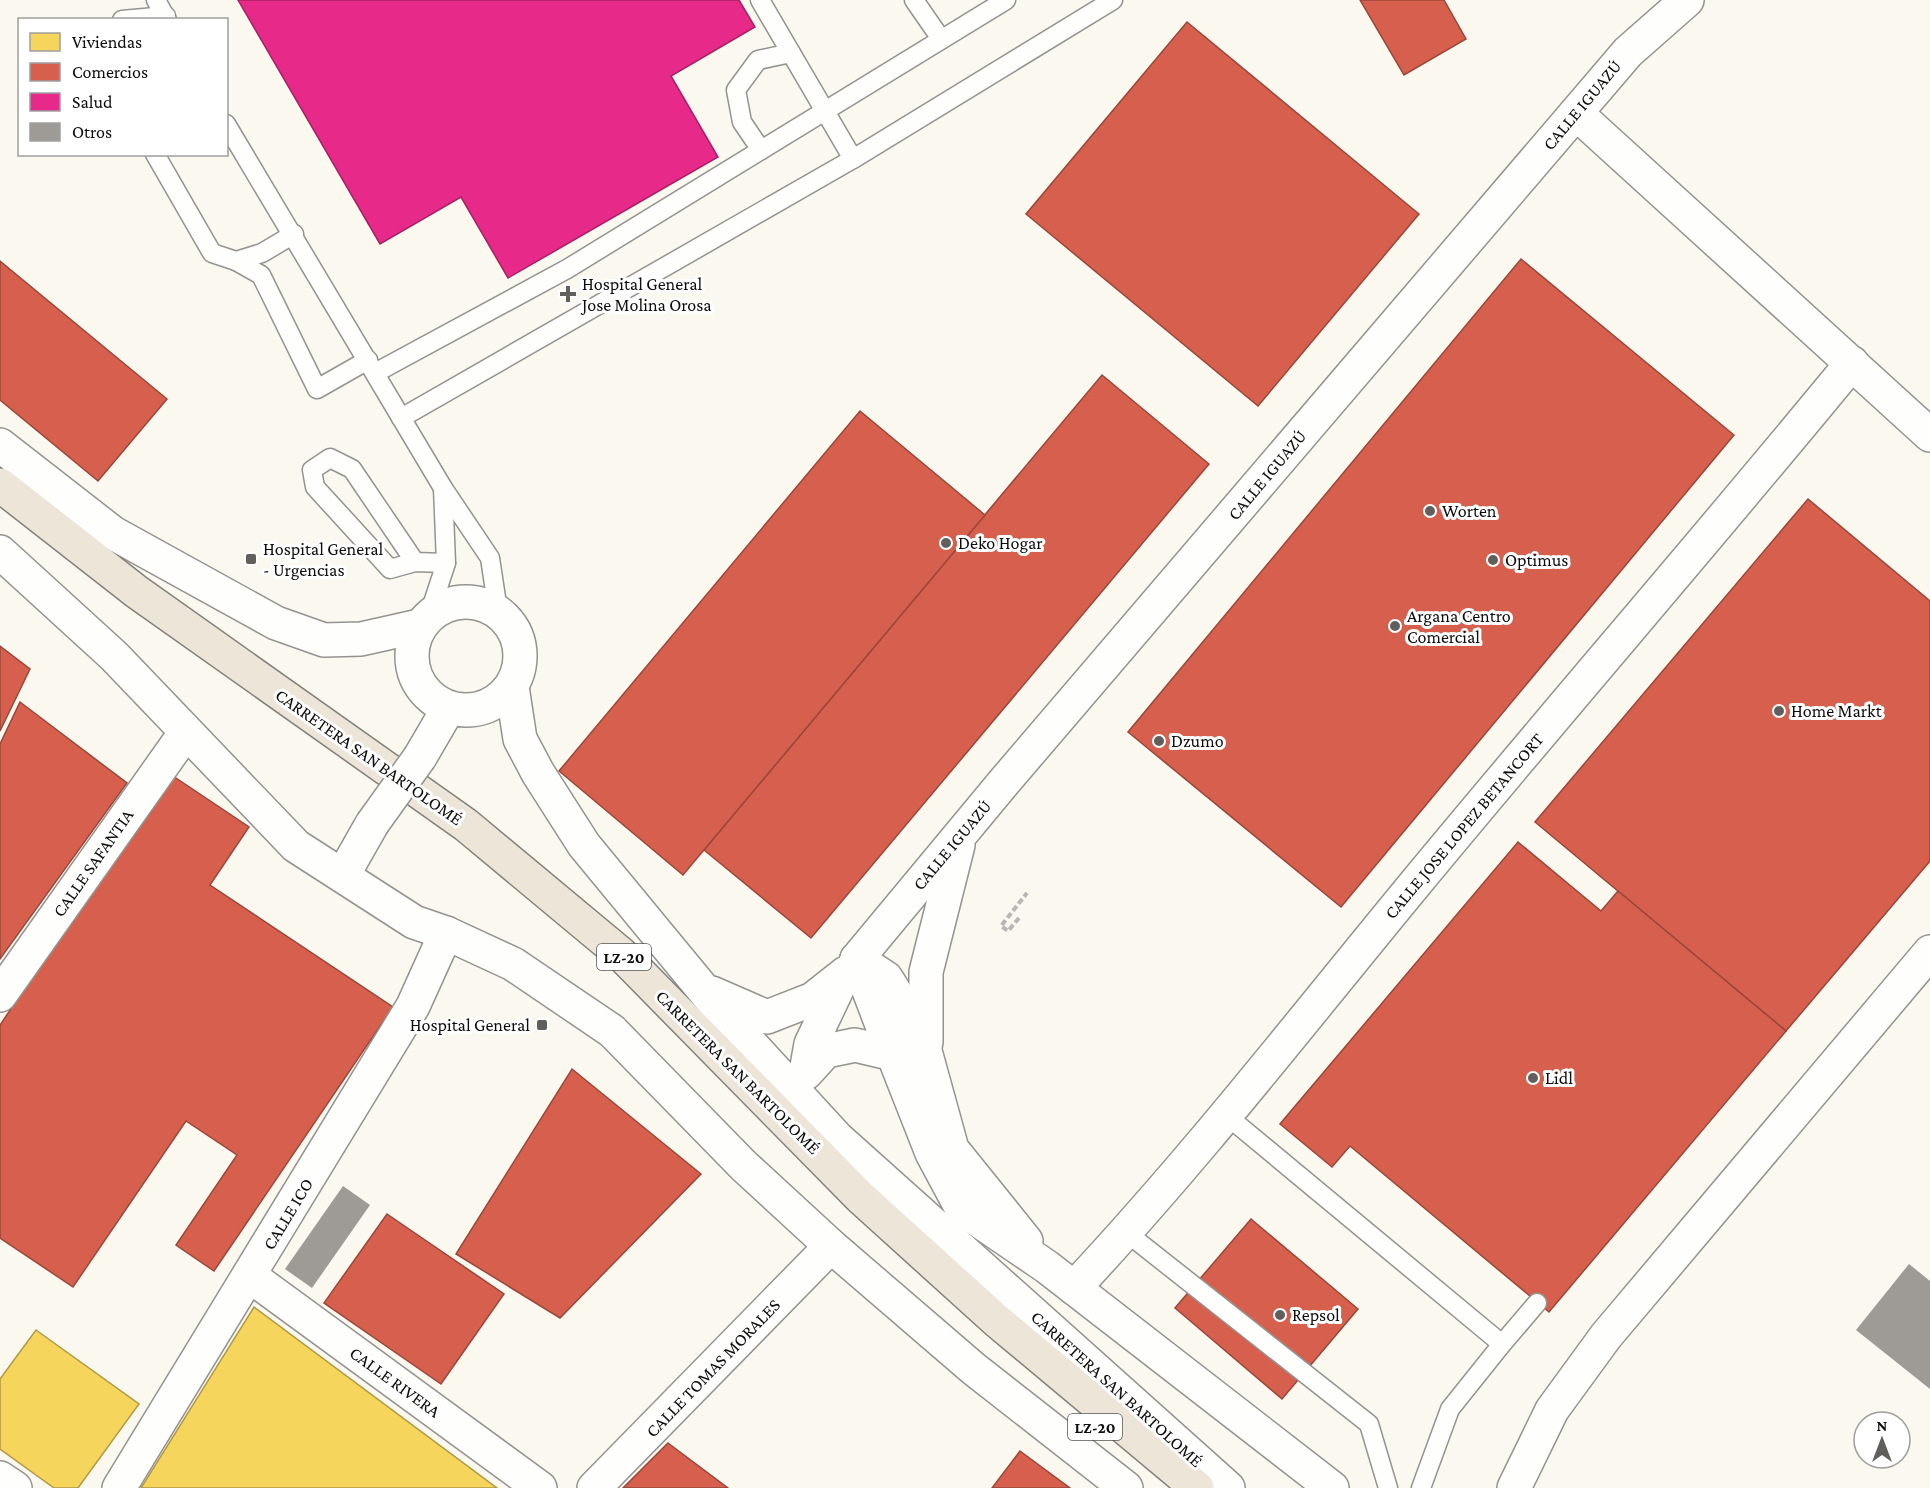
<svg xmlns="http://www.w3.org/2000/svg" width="1930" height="1488" font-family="'Crimson Pro',serif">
  <rect width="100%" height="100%" fill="#fbf8f0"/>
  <g fill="#f6d55c" stroke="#b09944" stroke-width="1.5">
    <path d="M254 1307 497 1488H141Z"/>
    <path d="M36 1330 139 1404 78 1488H54L0 1449V1379Z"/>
  </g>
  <g fill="#d6604d" stroke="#9a473a" stroke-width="1.5">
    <path d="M1360 0H1444L1466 39 1404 75Z"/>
    <path d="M1187 22 1419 214 1258 406 1026 214Z"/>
    <path d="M1521 259 1734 435 1341 907 1128 732Z"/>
    <path d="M0 261 167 399 98 481 0 400Z"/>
    <path d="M1102 375 1209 464 811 938 704 850Z"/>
    <path d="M860 411 985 515 683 875 559 771Z"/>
    <path d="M1808 499 1930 601V861L1786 1031 1535 822Z"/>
    <path d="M0 646 30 669 0 731Z"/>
    <path d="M20 702 127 783 0 959V744Z"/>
    <path d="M170 774 249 827 210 885 393 1007 214 1271 176 1245 237 1155 186 1121 73 1287 0 1238V1025Z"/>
    <path d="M1518 842 1601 911 1618 891 1786 1031 1549 1312 1350 1146 1332 1167 1280 1124Z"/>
    <path d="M572 1069 701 1174 560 1318 456 1254Z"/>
    <path d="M387 1214 504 1294 441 1384 324 1303Z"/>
    <path d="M1251 1219 1358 1309 1282 1399 1175 1308Z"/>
    <path d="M668 1443 728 1488H623Z"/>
    <path d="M1020 1451 1070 1488H992Z"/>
  </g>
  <path fill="#e7298a" stroke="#a62164" stroke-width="1.5" d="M238 0H739L755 27 671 76 718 157 508 278 461 197 380 244Z"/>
  <g fill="#9e9a96">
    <path d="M343 1186 370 1205 312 1288 285 1269Z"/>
    <path d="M1909 1264 1930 1281V1389L1856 1330Z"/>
  </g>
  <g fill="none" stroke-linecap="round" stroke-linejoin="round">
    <g stroke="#94938f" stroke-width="21">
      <g id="service">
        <path d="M156 0 167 20"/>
        <path d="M760 0 853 159"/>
        <path d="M914 0 941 39"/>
        <path d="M122 20 166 16"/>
        <path d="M226 124 443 488 490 558 498 611"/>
        <path d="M761 150 742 122 736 90 758 60 791 53"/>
        <path d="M155 154 212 253 236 261 262 253 294 234"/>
        <path d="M236 261 261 275 317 389 368 360"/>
        <path d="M375 373 567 269 1006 0"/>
        <path d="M401 418 853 159 1113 0"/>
        <path d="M415 562 352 469 330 458 312 470 315 487 390 569 415 562 446 563"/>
        <path d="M429 615 446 563 443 488"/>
        <path d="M1226 1115 1502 1344 1537 1303"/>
        <path d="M1127 1233 1369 1424 1388 1488"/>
        <path d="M1421 1488 1450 1409 1502 1344"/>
      </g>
    </g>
    <g stroke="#94938f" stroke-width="36">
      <g id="minor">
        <path d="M1576 113 1930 435"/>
        <path d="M0 995 186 732"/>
        <path d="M250 1276 540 1488"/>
        <path d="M1074 1288C1196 1158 1305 1017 1419 879 1562 706 1710 536 1852 363"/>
        <path d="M0 1478 15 1488"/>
        <path d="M119 1488 413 1006 446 933"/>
        <path d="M594 1488 831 1246"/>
        <path d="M1514 1488 1552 1410 1606 1336 1930 952"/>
      </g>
    </g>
    <g stroke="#94938f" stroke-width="36">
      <g id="tertiary">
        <path d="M0 445 113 533 276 623 324 640 361 639 419 626"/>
        <path d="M0 552 114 656 296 846 414 922 446 933 513 964 612 1031 743 1165 831 1246 974 1369 1126 1488"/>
        <circle cx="466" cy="656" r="54"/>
        <path d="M512 687 520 739 538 773 584 845 725 1016 837 1138 1228 1488"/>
        <path d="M420 757 448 709"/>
        <path d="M343 875 372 824"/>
        <path d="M857 959 1004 782 1628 52 1687 0"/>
        <path d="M857 959 886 978 906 1010 925 1051 952 1149 1026 1241"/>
        <path d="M857 959 893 1054"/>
        <path d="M712 993 767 1017 813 999 846 973"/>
        <path d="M926 1042V972L958 845"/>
        <path d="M806 1072 811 1044 841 981"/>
        <path d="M806 1073 826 1051 855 1045 893 1054 932 1153 962 1209 1047 1267 1332 1488"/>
      </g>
    </g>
    <g stroke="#81807c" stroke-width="36">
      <path id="primary" d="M0 485 137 592 466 825 621 954 860 1197 997 1321 1197 1488"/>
    </g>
    <path stroke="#b8b7b6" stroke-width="4" stroke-dasharray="6 3" stroke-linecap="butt" d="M1019 918 1008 931 1001 926 1027 893"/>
    <use href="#service" stroke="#fefefd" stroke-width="18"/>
    <use href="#minor" stroke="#fefefd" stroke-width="33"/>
    <use href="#tertiary" stroke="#fefefd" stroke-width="33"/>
    <use href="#primary" stroke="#ede5d7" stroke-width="33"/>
    <g stroke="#94938f" stroke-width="36" stroke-linecap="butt">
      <path id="tertiary-bridge" d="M372 824 420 757"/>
    </g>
    <use href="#tertiary-bridge" stroke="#fefefd" stroke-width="33"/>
  </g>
  <g fill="#605f5c" stroke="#fff" stroke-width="2">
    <path d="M565 285h6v6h6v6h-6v6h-6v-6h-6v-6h6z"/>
    <circle cx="1430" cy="511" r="6"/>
    <circle cx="946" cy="543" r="6"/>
    <rect x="245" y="553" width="12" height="12" rx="3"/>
    <circle cx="1493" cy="560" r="6"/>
    <circle cx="1395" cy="626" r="6"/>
    <circle cx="1779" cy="711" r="6"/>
    <circle cx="1159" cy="741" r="6"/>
    <rect x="536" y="1019" width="12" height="12" rx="3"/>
    <circle cx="1533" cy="1078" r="6"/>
    <circle cx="1280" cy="1315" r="6"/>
  </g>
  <g text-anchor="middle" stroke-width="6" stroke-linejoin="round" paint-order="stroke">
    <g fill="#fff" stroke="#565656" stroke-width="1.5">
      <rect x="597" y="944" width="54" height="26" rx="4.5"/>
      <rect x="1068" y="1414" width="54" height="26" rx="4.5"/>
    </g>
    <g font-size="16" font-weight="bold" fill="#0d0d0d">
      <text x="624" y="963">LZ-20</text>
      <text x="1095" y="1433">LZ-20</text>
    </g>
    <g font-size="18" fill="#0d0d0d" stroke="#fff">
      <text transform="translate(1582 105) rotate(-50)" y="6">CALLE IGUAZÚ</text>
      <text transform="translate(1267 475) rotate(-50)" y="6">CALLE IGUAZÚ</text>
      <text transform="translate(369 757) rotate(35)" y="6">CARRETERA SAN BARTOLOMÉ</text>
      <text transform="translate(1464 826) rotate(-50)" y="6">CALLE JOSE LOPEZ BETANCORT</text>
      <text transform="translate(952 845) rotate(-50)" y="6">CALLE IGUAZÚ</text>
      <text transform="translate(93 863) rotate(-55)" y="6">CALLE SAFANTIA</text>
      <text transform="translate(738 1072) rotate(45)" y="6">CARRETERA SAN BARTOLOMÉ</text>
      <text transform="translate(288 1214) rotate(-59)" y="6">CALLE ICO</text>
      <text transform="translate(713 1368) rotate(-46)" y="6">CALLE TOMAS MORALES</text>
      <text transform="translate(395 1382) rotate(36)" y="6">CALLE RIVERA</text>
      <text transform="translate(1117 1389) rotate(42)" y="6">CARRETERA SAN BARTOLOMÉ</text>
    </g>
    <g font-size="18" fill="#0d0d0d" stroke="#fff" text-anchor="start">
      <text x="582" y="290">Hospital General<tspan x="582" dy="21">Jose Molina Orosa</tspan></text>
      <text x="1442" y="517">Worten</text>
      <text x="958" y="549">Deko Hogar</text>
      <text x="263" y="555">Hospital General<tspan x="263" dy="21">- Urgencias</tspan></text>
      <text x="1505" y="566">Optimus</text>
      <text x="1407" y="622">Argana Centro<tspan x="1407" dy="21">Comercial</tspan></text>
      <text x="1791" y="717">Home Markt</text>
      <text x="1171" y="747">Dzumo</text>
      <text x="530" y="1031" text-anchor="end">Hospital General</text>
      <text x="1545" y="1084">Lidl</text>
      <text x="1292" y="1321">Repsol</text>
    </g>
  </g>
  <rect x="18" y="18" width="210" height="138" fill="#ffffff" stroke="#9e9e9e" stroke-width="1.5"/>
  <rect x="30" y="33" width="30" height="18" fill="#f6d55c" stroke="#9e9e9e" stroke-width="1.5"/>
  <text x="72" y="48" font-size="18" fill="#0d0d0d">Viviendas</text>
  <rect x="30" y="63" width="30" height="18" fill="#d6604d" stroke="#9e9e9e" stroke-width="1.5"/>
  <text x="72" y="78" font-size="18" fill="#0d0d0d">Comercios</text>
  <rect x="30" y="93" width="30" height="18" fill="#e7298a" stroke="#9e9e9e" stroke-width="1.5"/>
  <text x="72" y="108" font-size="18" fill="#0d0d0d">Salud</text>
  <rect x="30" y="123" width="30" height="18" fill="#9e9a96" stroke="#9e9e9e" stroke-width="1.5"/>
  <text x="72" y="138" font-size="18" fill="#0d0d0d">Otros</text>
  <g transform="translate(1882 1440)"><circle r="28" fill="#ffffff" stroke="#9e9e9e" stroke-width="1.5"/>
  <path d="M0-4.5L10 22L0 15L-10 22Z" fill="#605f5c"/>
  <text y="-9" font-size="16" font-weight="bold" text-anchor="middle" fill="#0d0d0d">N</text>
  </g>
</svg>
